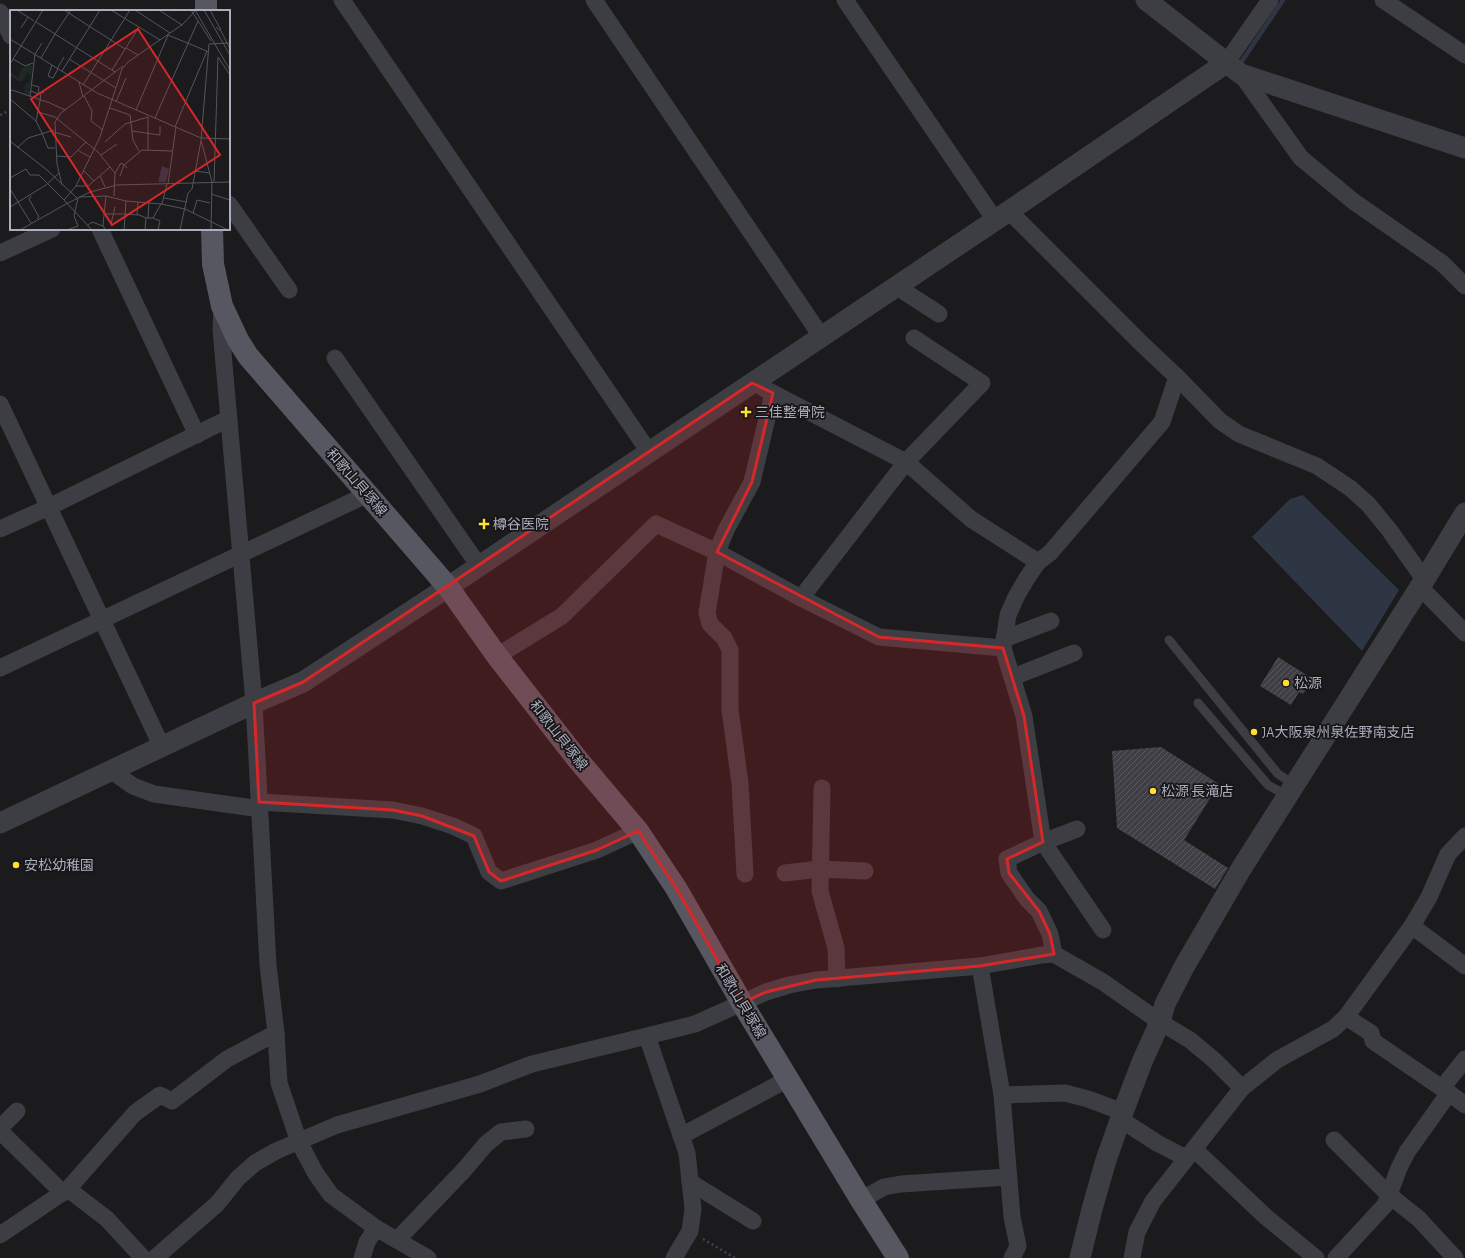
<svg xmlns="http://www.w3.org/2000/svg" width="1465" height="1258" font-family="'Alegreya Sans','Noto Sans JP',sans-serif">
  <defs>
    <pattern id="building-hatch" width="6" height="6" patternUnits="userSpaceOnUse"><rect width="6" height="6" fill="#403f45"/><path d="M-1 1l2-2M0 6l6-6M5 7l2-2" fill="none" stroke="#59585e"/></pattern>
  </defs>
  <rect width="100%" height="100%" fill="#1b1a1d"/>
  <path fill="#2f3643" d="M1303 495 1399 590 1362 651 1252 537 1290 499Z"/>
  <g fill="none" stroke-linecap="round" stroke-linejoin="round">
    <path stroke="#2f3643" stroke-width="4.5" d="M1240 64 1283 0"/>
  </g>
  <g fill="url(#building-hatch)">
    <path d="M1278 657 1313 679 1303 694 1299 692 1291 705 1260 686Z"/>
    <path d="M1161 747 1219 784 1184 840 1228 868 1215 889 1117 828 1112 751Z"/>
  </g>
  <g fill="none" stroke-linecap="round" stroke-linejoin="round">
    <g stroke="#414249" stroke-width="2.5" stroke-dasharray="2 3" stroke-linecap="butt">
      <path d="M0 115 11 110"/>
      <path d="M703 1239 735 1258"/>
    </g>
    <g stroke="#3d3d44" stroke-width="9">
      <path d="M1169 640 1278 774 1295 785"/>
      <path d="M1198 703 1268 785 1287 796"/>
    </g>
    <g stroke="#3d3d44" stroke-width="17">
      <path d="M342 0 649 452"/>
      <path d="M594 0 821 336"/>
      <path d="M845 0 995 220"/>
      <path d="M1383 0 1465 55"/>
      <path d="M0 12 11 36"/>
      <path d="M1226 63 1270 0"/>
      <path d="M1241 74 1301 158 1353 201 1442 263 1465 286"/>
      <path d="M229 204 289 290"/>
      <path d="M1009 211 1143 345 1177 377 1220 421 1239 434 1317 466 1350 488 1368 504 1390 531 1424 579"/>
      <path d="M100 229 197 435"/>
      <path d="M0 253 52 229"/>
      <path d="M900 284 905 292 939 314"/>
      <path d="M222 306 221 330 254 703 268 965 276 1033 279 1083 299 1142 316 1174 331 1195 376 1228 428 1258"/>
      <path d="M335 358 479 566"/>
      <path d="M763 388 906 462 971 519 1038 562"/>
      <path d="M0 404 162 747"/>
      <path d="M0 529 49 507 228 419"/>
      <path d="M1420 587 1465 633"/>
      <path d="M801 598 906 462 982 383 914 338"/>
      <path d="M1004 639 1051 621"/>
      <path d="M497 656 562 616 656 524 717 552 801 598 879 637 1003 648"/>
      <path d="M0 668 368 494"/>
      <path d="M1013 677 1074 653"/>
      <path d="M112 771 133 786 154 794 260 809"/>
      <path d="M822 788 820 891 836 948 837 979"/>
      <path d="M259 802 393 810 422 816 453 826 474 836 489 872 501 881 597 850 638 831"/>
      <path d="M1077 829 1043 842 1103 930"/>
      <path d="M785 873 820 869 865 871"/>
      <path d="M745 874 740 783 730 710V650L724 638 710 624 707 613 717 552 726 530 752 482 773 393"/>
      <path d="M1412 926 1465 966"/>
      <path d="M1054 954 1050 934 1039 911 1027 899 1009 873 1007 859 1043 842 1024 716 1003 648 1008 615 1016 597 1027 578 1038 562 1050 553 1162 422 1177 377"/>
      <path d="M980 966 1002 1095 1012 1217 1018 1246 1012 1258"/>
      <path d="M1346 1017 1371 1033 1373 1041 1449 1093 1465 1105"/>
      <path d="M647 1036 687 1153 693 1209 690 1231 674 1258"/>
      <path d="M1442 1088 1465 1059"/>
      <path d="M1002 1095 1065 1093 1088 1099 1123 1112"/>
      <path d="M1120 1119 1157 1143 1186 1158"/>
      <path d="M0 1128 17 1111"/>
      <path d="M0 1131 63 1193"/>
      <path d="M681 1136 788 1079"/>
      <path d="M1334 1140 1389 1195 1419 1219 1455 1258"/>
      <path d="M1194 1149 1266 1217 1316 1258"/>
      <path d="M690 1182 753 1221"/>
      <path d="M68 1189 107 1219 143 1258"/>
      <path d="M861 1200 884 1187 901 1184 1008 1177"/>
      <path d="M0 1235 68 1189 135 1113 160 1095 172 1101 227 1059 276 1033"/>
      <path d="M397 1240 464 1170 486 1144 501 1132 526 1129"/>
      <path d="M155 1258 217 1204 238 1178 255 1163 276 1151 337 1125 480 1084 532 1064 647 1036 695 1024 766 992 789 985 816 980 980 966 1042 955 1054 954 1103 982 1160 1022 1190 1040 1214 1060 1242 1088"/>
      <path d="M362 1258 367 1242 376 1228"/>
      <path d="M1132 1258 1137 1232 1153 1201 1242 1088 1277 1060 1333 1029 1346 1017 1412 926 1429 897 1448 854 1465 836"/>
      <path d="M1336 1258 1385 1205 1399 1168 1407 1152 1449 1093"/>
    </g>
    <g stroke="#3d3d44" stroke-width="21">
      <path d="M1146 0 1241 74 1465 148"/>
      <path d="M0 823 254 703 303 682 448 587 1009 211 1226 63"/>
      <path d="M1080 1258 1092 1209 1106 1160 1123 1112 1142 1062 1160 1022 1165 1004 1184 967 1241 869 1420 587 1465 513"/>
    </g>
    <g stroke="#575762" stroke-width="22">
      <path d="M206 0V11"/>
      <path d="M212 229 213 264 222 306 238 340 248 356 448 587 497 656 578 760 638 831 676 888 742 1003 861 1200 898 1258"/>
    </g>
  </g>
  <path fill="#d62828" fill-opacity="0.2" stroke="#d62828" stroke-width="3" stroke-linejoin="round" d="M752 383 773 393 752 482 717 552 879 637 1003 648 1024 716 1043 842 1007 859 1009 873 1039 911 1050 934 1054 954 980 966 816 980 766 992 742 1003 676 888 638 831 597 850 501 881 489 872 474 836 422 816 393 810 259 802 254 703 303 682Z"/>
  <g fill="#ffdf30" stroke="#161518" stroke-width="1.5">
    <path d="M744 406h4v4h4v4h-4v4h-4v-4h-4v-4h4z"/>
    <path d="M482 518h4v4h4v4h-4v4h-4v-4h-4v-4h4z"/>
    <circle cx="1286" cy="683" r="4"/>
    <circle cx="1254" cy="732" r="4"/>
    <circle cx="1153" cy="791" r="4"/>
    <circle cx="16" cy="865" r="4"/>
  </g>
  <g text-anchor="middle" stroke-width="3.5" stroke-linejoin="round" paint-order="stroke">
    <g font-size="14" fill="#acaebd" stroke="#161518" text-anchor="start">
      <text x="755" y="417">三佳整骨院</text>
      <text x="493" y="529">樽谷医院</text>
      <text x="1294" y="688">松源</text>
      <text x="1262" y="737">JA大阪泉州泉佐野南支店</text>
      <text x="1161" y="796">松源 長滝店</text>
      <text x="24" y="870">安松幼稚園</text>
    </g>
    <g font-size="14" fill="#acaebd" stroke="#161518">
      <text transform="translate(357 482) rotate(49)" y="5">和歌山貝塚線</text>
      <text transform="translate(559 735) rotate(52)" y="5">和歌山貝塚線</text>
      <text transform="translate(741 1001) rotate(59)" y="5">和歌山貝塚線</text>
    </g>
  </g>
  <g transform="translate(10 10)">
    <rect width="220" height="220" fill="#1b1a1d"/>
    <path d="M20 55 22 56 20 78 16 79 20 81V85L15 83 14 76 20 71V64L17 63 13 71H9L0 66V61L8 68 12 58Z" fill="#1f2923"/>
    <path d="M152 156 159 159 156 172H148Z" fill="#2f3643"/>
    <path fill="none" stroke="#55555d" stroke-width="1" d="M7 0 24 11M54 0 115 39M101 0 150 30M125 0 160 23M149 0 172 15M181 0 201 31M185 0 220 60M194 0 220 45M200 0 211 20M26 12 45 24 61 0M206 17 211 21 220 39M11 18 18 7M0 29 87 83 191 128 220 129M116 38 128 45M25 44 32 33M208 47 220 65M31 48 45 24 105 62M3 49 15 56 23 53M59 49 106 78M0 54 33 0M42 55 38 66 43 68 48 59M47 59 54 47M102 60 129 17M52 61 90 0M69 72 73 87M73 75 120 0M0 81 2 80 40 93 55 100M21 81 28 84 29 77 22 75M74 86 82 101 81 111 93 120M20 87 25 44M0 89 26 111 32 123M30 91 31 82 34 83M106 92 116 68M100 98 120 105 123 130 129 141M126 100 158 25 199 42M28 102 45 107 88 142 105 163 104 186M138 107V140M145 108 188 11M26 111 30 91M165 117 197 41M122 121 150 125V116M44 122 61 127M32 123 38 138H45M0 131 37 160 67 188M95 132 115 114 138 107M7 138 18 128 44 120M69 141 80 147M91 145 107 134M47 146 61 147 76 132M73 160 84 171M185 161 200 163M105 163 111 153 114 155 132 140 162 141M90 166 95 177M110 166 114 155 117 158M0 168 16 159 20 165H29L54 190M204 172 208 47M158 174 166 117M36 175 49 163M52 175 47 154 45 112 51 103 113 56M66 176H78L100 157M0 179 21 213M201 184 220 190M21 186 19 189 29 207 27 209M69 187 96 186 116 191 151 194 175 199 218 220M154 188 177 192M128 192 127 204 136 208M56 194 80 182 107 175 220 172M152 194 157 174M0 197 36 175M183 203 187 190 200 193M94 204H115M115 204 128 205M138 208 139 192M143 208 150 211 148 220M101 214 105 197M77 216 82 212 93 216M10 220 56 194M57 220 68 216 64 206 68 188M82 220 54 190 66 176 90 127 112 59 118 52 173 14 186 0M95 220 93 215 96 186M114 220 116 191M135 220 136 208H143L151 194M170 220 178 183 182 179 191 131M201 220 202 172 191 130 199 34 220 33"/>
    <path fill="#d62828" fill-opacity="0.15" stroke="#d62828" stroke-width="2" d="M128 19 210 145 102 215 21 89Z"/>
    <rect width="220" height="220" fill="none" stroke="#acaebd" stroke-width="2"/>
  </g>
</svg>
